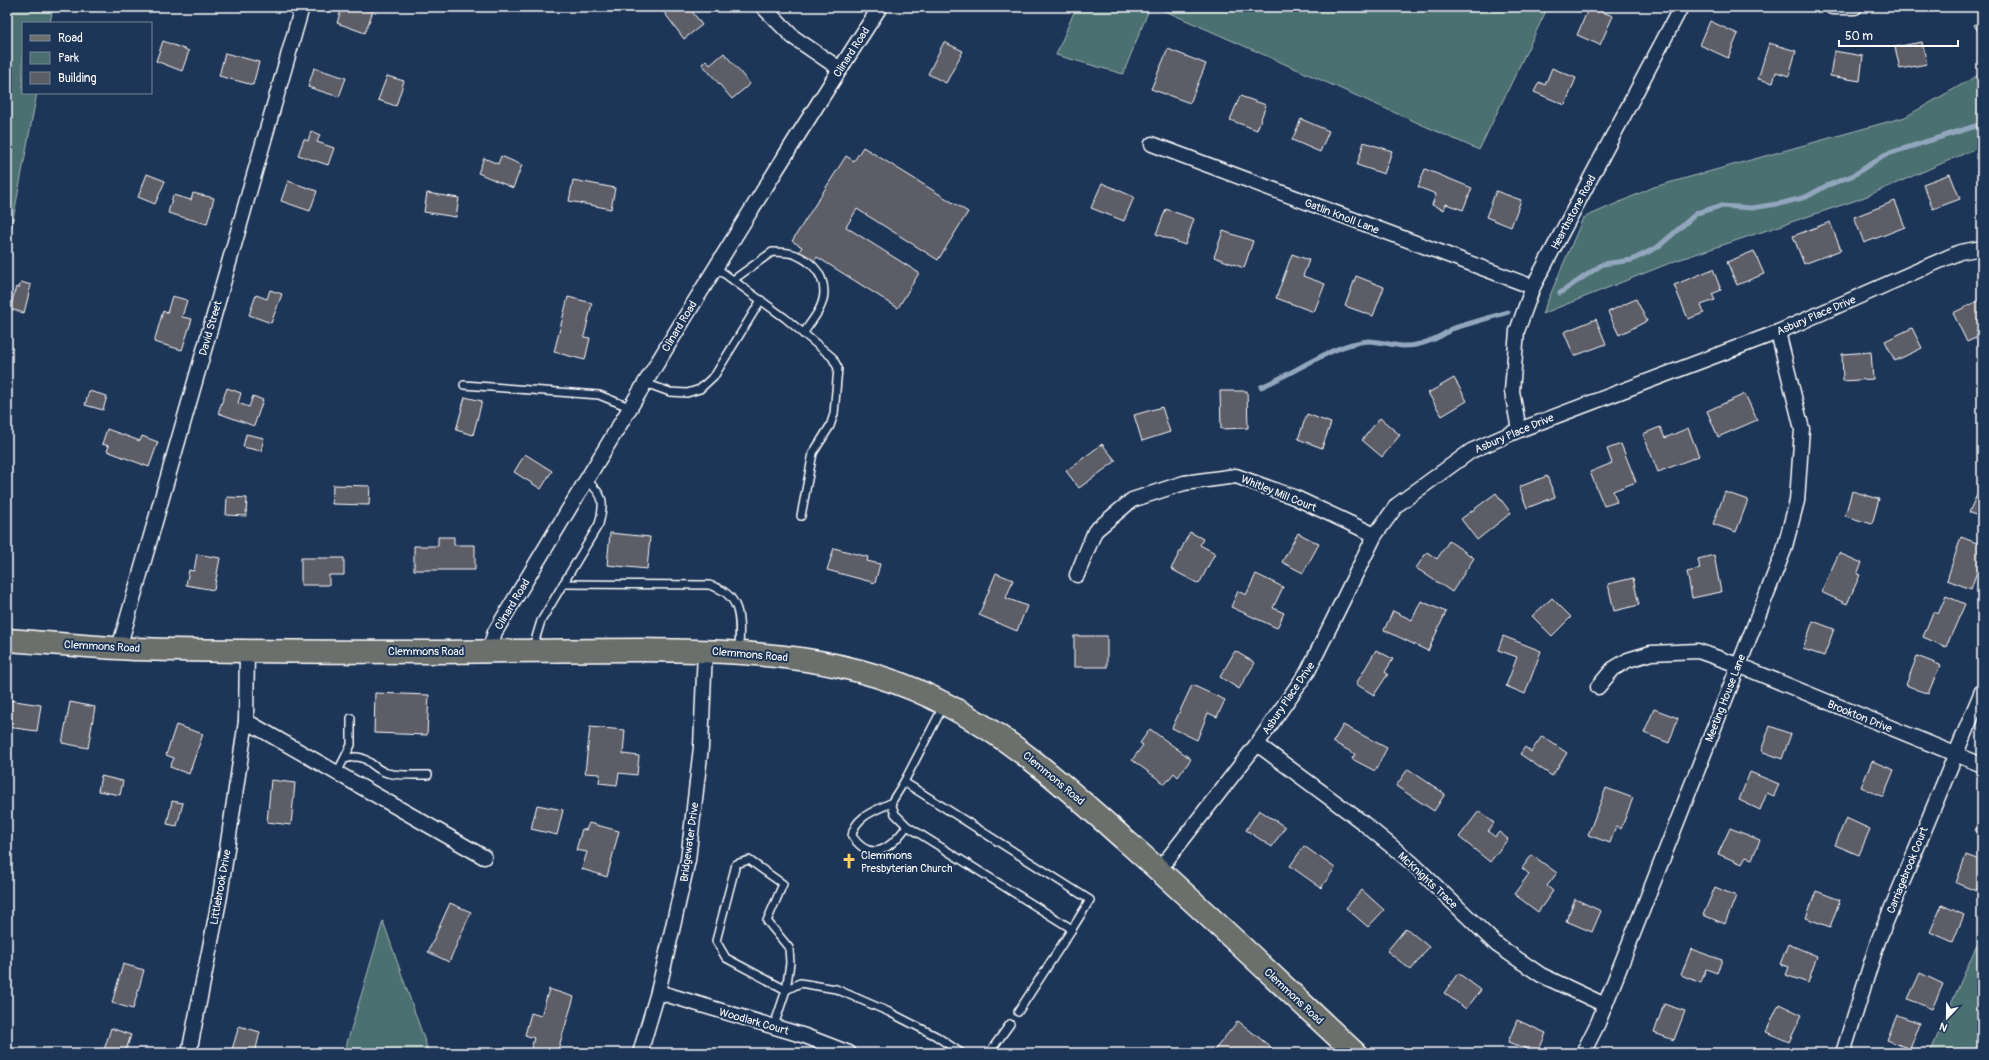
<svg xmlns="http://www.w3.org/2000/svg" width="1989" height="1060" font-family="Pangolin,sans-serif">
  <rect width="100%" height="100%" fill="#1d3557"/>
  <filter id="ink" filterUnits="userSpaceOnUse"><feTurbulence type="fractalNoise" baseFrequency=".025" numOctaves="2"/><feDisplacementMap in="SourceGraphic" scale="8" xChannelSelector="R" yChannelSelector="G"/><feConvolveMatrix kernelMatrix="1 2 1 2 8 2 1 2 1" color-interpolation-filters="sRGB"/></filter>
  <g filter="url(#ink)">
    <g fill="#4b6f71" stroke="#a5b7b8">
      <path d="M7 7H53L50 23H23V93H37L7 251Z"/>
      <path d="M1076 7H1150L1123 74 1056 55Z"/>
      <path d="M1156 7H1548L1479 150Z"/>
      <path d="M1982 73V146L1860 199 1675 261 1542 314 1583 218 1654 187 1905 117Z"/>
      <path d="M383 921 429 1053H344Z"/>
      <path d="M1982 937V1053H1930L1975 949Z"/>
    </g>
    <g fill="none" stroke-linecap="round" stroke-linejoin="round">
      <g stroke="#92a7bd" stroke-width="5">
        <path d="M1560 293 1603 264 1632 260 1658 247 1697 213 1720 206 1752 208 1783 203 1806 197 1826 186 1854 175 1884 155 1982 124"/>
        <path d="M1261 387C1295 373 1333 344 1368 341 1379 341 1391 345 1402 346 1417 347 1439 339 1451 329L1508 312"/>
      </g>
    </g>
    <g fill="#5d5d67" stroke="#fff">
      <path d="M342 7 374 8 365 33 337 23Z"/>
      <path d="M660 7H689L702 25 684 39Z"/>
      <path d="M1589 7 1613 16 1600 45 1577 35Z"/>
      <path d="M1982 20V37L1974 25Z"/>
      <path d="M1710 21 1738 34 1728 58 1700 45Z"/>
      <path d="M163 41 189 51 182 71 156 61Z"/>
      <path d="M944 42 963 51 946 83 928 74Z"/>
      <path d="M1922 42 1927 64 1900 69 1895 47Z"/>
      <path d="M1769 43 1796 51 1789 76 1776 72 1773 83 1758 79Z"/>
      <path d="M1168 49 1206 64 1190 103 1151 89Z"/>
      <path d="M1834 51 1863 56 1860 81 1830 76Z"/>
      <path d="M225 53 259 62 253 85 219 76Z"/>
      <path d="M724 53 750 84 732 99 702 64 706 60 710 65Z"/>
      <path d="M314 68 346 78 339 97 308 87Z"/>
      <path d="M1552 68 1576 78 1565 105 1534 92 1539 82 1545 85Z"/>
      <path d="M387 76 404 81 396 106 378 100Z"/>
      <path d="M1240 96 1266 105 1257 130 1230 120Z"/>
      <path d="M1301 119 1329 131 1320 152 1292 140Z"/>
      <path d="M311 131 320 135 317 142 334 148 328 165 298 155 304 139 308 141Z"/>
      <path d="M1364 142 1392 151 1384 174 1357 165Z"/>
      <path d="M863 147 968 212 938 260 857 209 846 227 919 273 898 308 817 257 810 268 795 259 802 247 792 241 846 156 854 161Z"/>
      <path d="M501 156 522 165 513 188 478 173 484 158 498 164Z"/>
      <path d="M1425 169 1472 188 1463 210 1446 204 1444 210 1432 205 1436 194 1418 187Z"/>
      <path d="M147 174 165 181 155 204 138 197Z"/>
      <path d="M1950 174 1960 199 1933 209 1923 184Z"/>
      <path d="M573 180 615 188 611 209 569 201Z"/>
      <path d="M288 181 317 191 310 211 281 201Z"/>
      <path d="M1102 183 1134 197 1124 221 1091 208Z"/>
      <path d="M1496 191 1521 200 1511 227 1486 217Z"/>
      <path d="M193 193 214 198 207 224 168 213 173 195 191 200Z"/>
      <path d="M427 193 459 198 456 217 424 212Z"/>
      <path d="M1895 201 1905 227 1864 243 1854 217Z"/>
      <path d="M1166 209 1194 219 1185 245 1156 234Z"/>
      <path d="M1830 222 1841 250 1804 264 1793 236Z"/>
      <path d="M1223 231 1253 241 1244 268 1214 257Z"/>
      <path d="M1754 251 1764 274 1737 285 1727 262Z"/>
      <path d="M1292 254 1309 260 1303 276 1325 284 1314 312 1276 298Z"/>
      <path d="M1713 269 1721 290 1712 294 1715 300 1701 305 1704 313 1688 319 1674 285Z"/>
      <path d="M1356 276 1384 287 1373 316 1345 306Z"/>
      <path d="M21 282 31 285 24 313 10 309 16 287 19 288Z"/>
      <path d="M270 290 282 294 271 323 249 315 256 295 267 299Z"/>
      <path d="M172 296 187 300 182 317 192 319 182 350 154 342 163 311 167 313Z"/>
      <path d="M568 297 592 303 584 337 590 338 585 360 554 352Z"/>
      <path d="M1636 299 1647 321 1619 335 1608 312Z"/>
      <path d="M1980 300 1982 305V328L1978 330 1980 336 1967 342 1953 313Z"/>
      <path d="M1596 319 1606 344 1574 356 1564 332Z"/>
      <path d="M1912 328 1922 348 1895 361 1885 341Z"/>
      <path d="M1871 352 1873 379 1843 381 1842 354Z"/>
      <path d="M1454 378 1467 401 1442 416 1428 393Z"/>
      <path d="M227 388 241 393 238 403 249 407 253 396 263 400 254 426 218 413Z"/>
      <path d="M89 391 107 396 103 410 85 405Z"/>
      <path d="M1220 391H1247L1248 428 1221 429Z"/>
      <path d="M1745 394 1757 420 1718 437 1707 411Z"/>
      <path d="M465 397 482 401 473 435 456 430Z"/>
      <path d="M1162 407 1170 432 1142 441 1134 415Z"/>
      <path d="M1307 414 1331 423 1322 448 1298 439Z"/>
      <path d="M1380 418 1400 435 1382 457 1362 440Z"/>
      <path d="M1660 427 1665 438 1688 428 1699 456 1658 472 1643 434Z"/>
      <path d="M107 429 140 441 142 436 158 442 149 467 107 451 109 446 102 444Z"/>
      <path d="M246 434 264 438 261 451 243 447Z"/>
      <path d="M1102 444 1116 461 1079 488 1066 471Z"/>
      <path d="M1621 444 1636 482 1613 491 1617 502 1604 506 1590 472 1612 463 1607 449Z"/>
      <path d="M525 454 552 471 541 489 514 472Z"/>
      <path d="M1547 476 1555 497 1527 508 1519 487Z"/>
      <path d="M333 485 370 486 369 505 332 504Z"/>
      <path d="M1981 486 1982 487V518L1969 512Z"/>
      <path d="M1852 491 1879 499 1872 524 1845 516Z"/>
      <path d="M1725 492 1748 500 1736 532 1713 524Z"/>
      <path d="M1496 493 1511 513 1477 540 1461 519Z"/>
      <path d="M227 497 247 498 246 516 226 515Z"/>
      <path d="M1190 532 1203 539 1200 545 1215 553 1199 584 1171 569Z"/>
      <path d="M610 533 650 537 647 569 607 565Z"/>
      <path d="M1298 533 1319 544 1303 573 1282 562Z"/>
      <path d="M438 537H454V545H475V570H414V546H438Z"/>
      <path d="M1961 537 1982 545V557L1971 589 1947 580Z"/>
      <path d="M1449 541 1474 558 1452 592 1416 568 1427 552 1437 559Z"/>
      <path d="M834 548 868 557 867 561 880 564 875 583 827 570Z"/>
      <path d="M1839 553 1862 563 1857 574 1860 575 1847 604 1821 592Z"/>
      <path d="M197 554 220 558 214 590 186 585 189 570 194 571Z"/>
      <path d="M1714 555 1721 592 1692 598 1687 572 1700 569 1698 559Z"/>
      <path d="M301 558H344V575H329V585H301Z"/>
      <path d="M996 573 1013 580 1006 598 1027 606 1017 631 979 615Z"/>
      <path d="M1256 574 1283 587 1273 608 1284 613 1277 628 1231 607 1238 591 1246 595Z"/>
      <path d="M1633 578 1639 605 1614 611 1608 584Z"/>
      <path d="M1946 596 1965 604 1946 647 1923 637 1933 612 1938 614Z"/>
      <path d="M1552 598 1571 617 1552 636 1532 616Z"/>
      <path d="M1421 601 1446 612 1428 651 1384 630 1393 611 1412 620Z"/>
      <path d="M1813 621 1834 629 1824 656 1803 649Z"/>
      <rect x="1074" y="636" width="33" height="31"/>
      <path d="M1503 636 1541 651 1525 694 1506 686 1517 657 1498 650Z"/>
      <path d="M1376 650 1393 659 1385 672 1388 674 1374 695 1356 684Z"/>
      <path d="M1235 651 1255 663 1239 689 1220 677Z"/>
      <path d="M1917 656 1940 665 1928 694 1906 685Z"/>
      <path d="M1192 685 1225 700 1217 717 1208 713 1197 740 1172 728Z"/>
      <path d="M375 693 429 695 427 735 374 733Z"/>
      <path d="M9 700 41 705 37 731 7 727Z"/>
      <path d="M70 702 95 707 88 748 62 743Z"/>
      <path d="M1654 709 1678 718 1669 743 1644 733Z"/>
      <path d="M176 725 203 734 189 774 170 767 174 758 166 755Z"/>
      <path d="M1343 725 1387 748 1375 771 1352 759 1355 754 1333 742Z"/>
      <path d="M1770 726 1791 734 1782 759 1761 751Z"/>
      <path d="M590 727 625 730 623 754 639 756 637 775 619 773 617 785 599 783 600 774 585 773Z"/>
      <path d="M1150 729 1191 759 1178 777 1174 773 1165 784 1132 760 1143 745 1140 743Z"/>
      <path d="M1542 736 1567 753 1552 776 1520 754 1525 747 1531 752Z"/>
      <path d="M1872 761 1894 770 1883 797 1861 787Z"/>
      <path d="M1408 769 1445 794 1434 811 1396 786Z"/>
      <path d="M1750 772 1779 784 1774 796 1767 793 1760 810 1739 800Z"/>
      <path d="M101 776 123 781 120 795 98 791Z"/>
      <path d="M271 780 295 783 291 825 267 822Z"/>
      <path d="M1606 788 1633 798 1621 829 1616 826 1610 843 1588 835Z"/>
      <path d="M172 801 183 803 177 826 167 824Z"/>
      <path d="M537 805 563 810 557 835 531 829Z"/>
      <path d="M1259 810 1285 827 1272 847 1246 830Z"/>
      <path d="M1479 811 1494 823 1488 831 1495 837 1499 832 1508 839 1490 862 1459 837Z"/>
      <path d="M1982 815V834L1975 831Z"/>
      <path d="M1846 818 1870 829 1859 855 1835 845Z"/>
      <path d="M589 823 619 831 607 877 582 869 587 852 576 850 582 829 586 830Z"/>
      <path d="M1730 828 1760 840 1752 859 1746 857 1742 864 1718 854Z"/>
      <path d="M1304 846 1335 868 1321 888 1290 866Z"/>
      <path d="M1532 855 1557 873 1547 886 1553 891 1538 912 1514 894 1529 874 1522 868Z"/>
      <path d="M1966 855 1982 861V877L1976 891 1956 883Z"/>
      <path d="M1715 887 1736 896 1725 924 1703 915Z"/>
      <path d="M1362 890 1384 910 1368 927 1346 908Z"/>
      <path d="M1816 891 1840 900 1830 927 1806 918Z"/>
      <path d="M1575 899 1601 911 1592 932 1566 921Z"/>
      <path d="M450 903 471 912 449 962 428 952Z"/>
      <path d="M1942 905 1964 915 1953 942 1930 932Z"/>
      <path d="M1406 928 1429 947 1411 970 1387 951Z"/>
      <path d="M1788 944 1817 956 1808 983 1786 975 1789 967 1780 964Z"/>
      <path d="M1691 949 1722 960 1717 973 1706 969 1701 983 1681 975Z"/>
      <path d="M123 964 144 970 133 1009 112 1003Z"/>
      <path d="M1458 973 1481 990 1466 1009 1444 993Z"/>
      <path d="M1920 973 1943 984 1932 1009 1908 999Z"/>
      <path d="M549 989 574 997 557 1053H530L534 1038 525 1035 531 1013 541 1016Z"/>
      <path d="M1664 1004 1685 1011 1674 1040 1654 1033Z"/>
      <path d="M1779 1004 1802 1015 1789 1042 1766 1032Z"/>
      <path d="M1897 1015 1920 1023 1910 1049 1887 1040Z"/>
      <path d="M1517 1020 1546 1033 1538 1053 1508 1042Z"/>
      <path d="M1238 1021 1272 1048 1269 1053H1212Z"/>
      <path d="M239 1026 260 1032 255 1053H231Z"/>
      <path d="M111 1028 131 1035 125 1053H103Z"/>
    </g>
    <g fill="none" stroke-linecap="round" stroke-linejoin="round">
      <g stroke="#fff" stroke-width="10">
        <g id="service">
          <path d="M715 267 785 318 832 357 838 368 834 414 830 426 813 453 801 516"/>
          <path d="M733 280 772 252C780 252 789 252 796 255 820 265 831 287 819 310 814 319 808 326 803 334"/>
          <path d="M645 383 670 392 687 393 700 389 715 375 761 300"/>
          <path d="M464 385 599 395 629 407"/>
          <path d="M563 584 709 585C743 594 740 621 739 650"/>
          <path d="M533 647 541 621 599 524C605 501 604 495 586 480"/>
          <path d="M944 705 904 782 891 803 895 814 907 826 1072 929 1018 1012"/>
          <path d="M345 759C367 751 370 768 387 773 400 776 414 775 428 775"/>
          <path d="M337 773 351 745V718"/>
          <path d="M904 782 1090 900 1072 929"/>
          <path d="M891 803C876 810 854 817 852 836 872 865 892 847 907 826"/>
          <path d="M749 860 783 884 767 921 789 948 790 963 786 990 726 958 716 941 736 864Z"/>
          <path d="M774 1026 786 990 800 983 836 989 889 1012 936 1036 961 1053"/>
          <path d="M989 1053 1010 1024"/>
        </g>
      </g>
      <g stroke="#fff" stroke-width="17">
        <g id="minor">
          <path d="M763 7 793 37 840 69"/>
          <path d="M1832 7H1855"/>
          <path d="M1152 144 1533 287"/>
          <path d="M1519 430 1512 391 1517 331 1533 287 1681 7"/>
          <path d="M1077 575 1095 531 1132 500 1184 483 1236 476 1294 497 1375 535"/>
          <path d="M119 648 302 7"/>
          <path d="M247 651 246 721 484 857"/>
          <path d="M489 651 495 632C621 422 747 212 880 7"/>
          <path d="M1598 687 1613 669 1628 660 1651 653 1698 651 1738 665 1982 765"/>
          <path d="M1257 744 1362 822 1412 863 1497 945 1541 975 1605 1005"/>
          <path d="M1159 870 1257 744 1308 671 1375 535 1397 505 1471 451 1519 430 1778 332 1960 252 1982 248"/>
          <path d="M658 992 805 1036 849 1053"/>
          <path d="M189 1053 220 896 246 721"/>
          <path d="M640 1053 658 992 688 860 701 747 705 650"/>
          <path d="M1583 1053 1598 1023 1784 550 1797 501 1802 429 1778 332"/>
          <path d="M1843 1053 1878 941 1982 691"/>
        </g>
      </g>
      <g stroke="#fff" stroke-width="25">
        <path id="primary" d="M7 640C49 643 91 647 134 649 236 652 338 652 440 652 507 651 574 650 642 650 747 651 852 654 947 705 1015 740 1069 790 1125 840 1203 909 1279 982 1355 1053"/>
      </g>
      <use href="#service" stroke="#1d3557" stroke-width="7"/>
      <use href="#minor" stroke="#1d3557" stroke-width="14"/>
      <use href="#primary" stroke="#6c706d" stroke-width="22"/>
    </g>
  </g>
  <defs>
    <g id="church-bare" transform="scale(1.2)"><path d="M-1.2-6h2.4v3.5h3.3v2.4h-3.3V6h-2.4V-.1h-3.3v-2.4h3.3Z" fill="#ffd166" stroke="#1d3557" stroke-width="2.5" paint-order="stroke"/></g>
  </defs>
  <g fill-rule="evenodd">
    <use href="#church-bare" x="849" y="861"/>
  </g>
  <g text-anchor="middle" stroke-width="4" stroke-linejoin="round" paint-order="stroke">
    <g font-size="11" fill="#fff" stroke="#1d3557">
      <text transform="translate(851 52) rotate(-57)" y="4">Clinard Road</text>
      <text transform="translate(1573 212) rotate(-62)" y="4">Hearthstone Road</text>
      <text transform="translate(1342 216) rotate(21)" y="4">Gatlin Knoll Lane</text>
      <text transform="translate(1816 315) rotate(-23)" y="4">Asbury Place Drive</text>
      <text transform="translate(679 326) rotate(-59)" y="4">Clinard Road</text>
      <text transform="translate(210 328) rotate(-74)" y="4">David Street</text>
      <text transform="translate(1514 433) rotate(-23)" y="4">Asbury Place Drive</text>
      <text transform="translate(1279 493) rotate(22)" y="4">Whitley Mill Court</text>
      <text transform="translate(512 604) rotate(-59)" y="4">Clinard Road</text>
      <text transform="translate(102 646) rotate(3)" y="4">Clemmons Road</text>
      <text x="426" y="655">Clemmons Road</text>
      <text transform="translate(750 654) rotate(5)" y="4">Clemmons Road</text>
      <text transform="translate(1288 698) rotate(-56)" y="4">Asbury Place Drive</text>
      <text transform="translate(1725 698) rotate(-69)" y="4">Meeting House Lane</text>
      <text transform="translate(1860 716) rotate(22)" y="4">Brookton Drive</text>
      <text transform="translate(1054 778) rotate(40)" y="4">Clemmons Road</text>
      <text transform="translate(689 842) rotate(-82)" y="4">Bridgewater Drive</text>
      <text transform="translate(1907 870) rotate(-68)" y="4">Carriagebrook Court</text>
      <text transform="translate(1428 880) rotate(43)" y="4">McKnights Trace</text>
      <text transform="translate(220 887) rotate(-80)" y="4">Littlebrook Drive</text>
      <text transform="translate(1294 996) rotate(43)" y="4">Clemmons Road</text>
      <text transform="translate(754 1021) rotate(16)" y="4">Woodlark Court</text>
    </g>
    <g font-size="11" fill="#fff" stroke="#1d3557" text-anchor="start">
      <text x="861" y="859">Clemmons<tspan x="861" dy="13">Presbyterian Church</tspan></text>
    </g>
  </g>
  <rect width="1989" height="1060" fill="none" stroke="#1d3557" stroke-width="24"/>
  <rect x="12" y="12" width="1965" height="1036" fill="none" stroke="#fff" stroke-width="1.5" filter="url(#ink)"/>
  <rect x="22" y="22" width="130" height="72" fill="#1d3557" stroke="#77869a"/>
  <rect x="30" y="35" width="20" height="6" fill="#6c706d" stroke="#77869a"/>
  <text x="58" y="42" font-size="12" fill="#ffffff">Road</text>
  <rect x="30" y="52" width="20" height="12" fill="#4b6f71" stroke="#77869a"/>
  <text x="58" y="62" font-size="12" fill="#ffffff">Park</text>
  <rect x="30" y="72" width="20" height="12" fill="#5d5d67" stroke="#77869a"/>
  <text x="58" y="82" font-size="12" fill="#ffffff">Building</text>
  <g transform="translate(1947 1018) rotate(202)" stroke="#1d3557" stroke-width="3" paint-order="stroke">
  <path d="M0-3L7 15L0 10L-7 15Z" fill="#ffffff"/>
  <text y="-6" font-size="11" font-weight="bold" text-anchor="middle" fill="#ffffff">N</text>
  </g>
  <path d="M1839 40v6h119v-6" fill="none" stroke="#ffffff" stroke-width="2"/>
  <text x="1845" y="40" font-size="12" fill="#ffffff" stroke="#1d3557" stroke-width="3" paint-order="stroke">50 m</text>
</svg>
